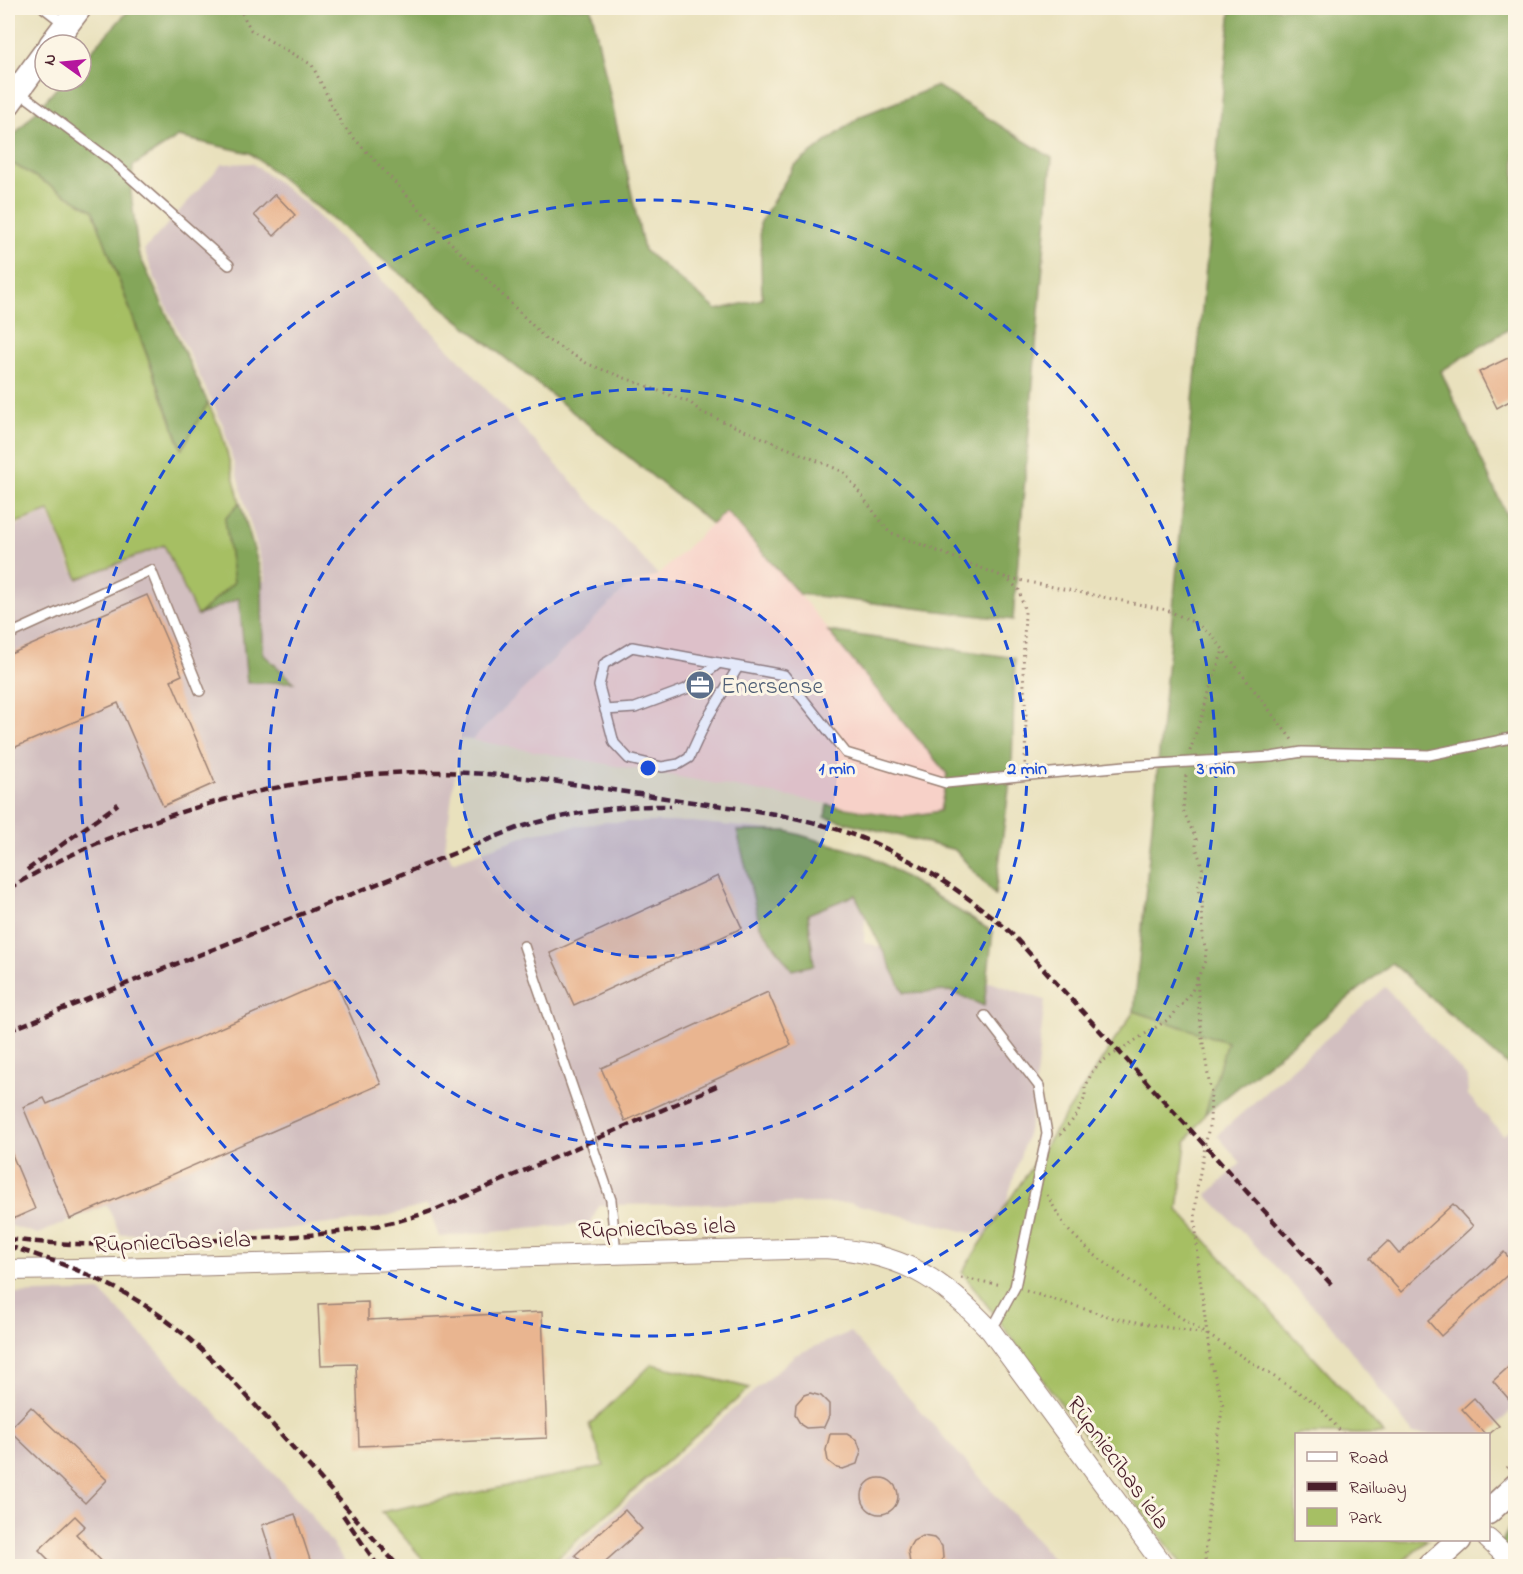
<svg xmlns="http://www.w3.org/2000/svg" width="1523" height="1574" font-family="'Indie Flower',sans-serif">
  <rect width="100%" height="100%" fill="#fcf5e5"/>
  <filter id="ink" filterUnits="userSpaceOnUse"><feTurbulence type="fractalNoise" baseFrequency=".0167" numOctaves="2"/><feDisplacementMap in="SourceGraphic" scale="12" xChannelSelector="R" yChannelSelector="G"/><feConvolveMatrix kernelMatrix="1 2 1 2 8 2 1 2 1" color-interpolation-filters="sRGB"/></filter>
  <filter id="wash" filterUnits="userSpaceOnUse"><feTurbulence type="fractalNoise" baseFrequency=".008" numOctaves="4" result="noise"/><feDisplacementMap in="SourceGraphic" scale="24" xChannelSelector="R" yChannelSelector="G"/><feGaussianBlur stdDeviation="1.35" result="paint"/><feColorMatrix in="noise" values="0 0 0 0 0 0 0 0 0 0 0 0 0 0 0 0 0 1.4 0 .05"/><feComposite in="paint" operator="in"/></filter>
  <g filter="url(#wash)">
    <rect width="100%" height="100%" fill="#e9e1bd"/>
    <path fill="#f7d1c8" d="M725 511 799 594 947 774 941 811 902 817 472 740 629 585 658 575Z"/>
    <g fill="#d2bfc0">
      <path d="M252 163 306 204 460 360 658 575 629 585 472 740 460 739 445 846 452 862 533 833 605 822H691L774 830 867 862 864 942 1045 1000 1031 1121 995 1239 851 1203 599 1205 591 1223 439 1237 427 1205 379 1218 269 1231 120 1234 107 1205 38 1234 8 1225V529L48 512 73 572 168 528 204 610 266 580 223 425 162 297 144 250 222 164Z"/>
      <path d="M1385 987 1467 1077 1468 1095 1503 1135 1515 1126V1407L1488 1434H1413L1334 1328 1207 1195 1241 1163 1217 1135Z"/>
      <path d="M100 1291 306 1508 348 1566H8V1294Z"/>
      <path d="M850 1332 1059 1566H555L795 1355Z"/>
    </g>
    <g fill="#a6bf64" stroke="#786f48" stroke-width="1.5">
      <path d="M8 161 93 210 181 448 208 403 221 430 240 502 225 519 234 582 197 616 164 545 78 579 49 511 8 526Z"/>
      <path d="M1134 1011 1227 1042 1205 1114 1186 1142 1178 1210 1384 1434H1296V1540H1428L1397 1566H1183L962 1272Z"/>
      <path d="M652 1364 750 1388 548 1566H429L382 1512 604 1466 589 1425Z"/>
    </g>
    <g fill="#84a65a" stroke="#676242" stroke-width="1.5">
      <path d="M131 8H591L644 250 717 310 762 299 760 223 794 166 861 116 937 86 1052 158 1013 620 799 594 726 511 712 524 250 153 178 137 133 166 131 192 138 252 208 403 182 449 93 210 8 161V142L63 81H81V62Z"/>
      <path d="M1231 8H1515V325L1441 371 1515 534V1072L1392 963 1205 1114 1227 1042 1134 1011Z"/>
      <path d="M240 502 262 577 263 654 294 682 247 683 239 598 197 616 234 582 225 519Z"/>
      <path d="M828 631 1015 658 1012 767 995 895 955 850 825 817 827 805 902 817 940 811 947 774Z"/>
      <path d="M737 831H787L871 856 993 932 984 1006 950 991 904 993 855 895 808 914 814 965 792 970 760 926Z"/>
      <path d="M1515 1516V1566H1490Z"/>
    </g>
    <g id="blocks">
      <g fill="#e9b590">
        <path d="M275 194 295 215 274 236 254 215Z"/>
        <path d="M1512 356 1515 363V398L1497 408 1479 372Z"/>
        <path d="M147 595 182 675 171 680 215 783 163 806 118 703 11 749 8 741V655Z"/>
        <path d="M718 876 742 928 574 1005 550 953Z"/>
        <path d="M334 978 381 1084 70 1219 23 1107 44 1098 47 1104Z"/>
        <path d="M768 992 791 1045 625 1121 601 1068Z"/>
        <path d="M8 1145 35 1209 8 1221Z"/>
        <path d="M1453 1204 1473 1226 1401 1292 1370 1258 1388 1241 1399 1254Z"/>
        <path d="M1504 1252 1515 1265V1268L1441 1336 1428 1321Z"/>
        <path d="M368 1302V1320L542 1312 547 1438 359 1446 356 1364 321 1365 318 1304Z"/>
        <path d="M1515 1361V1406L1493 1381Z"/>
        <path d="M810 1393 821 1396 829 1404V1416L824 1427 806 1428 801 1425 795 1415 796 1404 804 1395Z"/>
        <path d="M1474 1398 1499 1426 1488 1435 1485 1434 1462 1409Z"/>
        <path d="M31 1407 107 1480 85 1503 9 1430Z"/>
        <path d="M830 1434H847L857 1440 861 1451 857 1464 843 1469 837 1468 828 1461 826 1450Z"/>
        <circle cx="880" cy="1496" r="18"/>
        <path d="M625 1510 642 1529 600 1566H586L575 1555Z"/>
        <path d="M295 1514 312 1566H275L262 1525Z"/>
        <path d="M75 1516 85 1526 76 1534 106 1566H55L39 1550Z"/>
        <path d="M923 1536 934 1538 942 1546 943 1558 937 1566H914L910 1563 908 1551 910 1546 913 1541Z"/>
      </g>
    </g>
  </g>
  <g filter="url(#ink)">
    <use href="#blocks" fill-opacity="0" stroke="#9a8074" stroke-width="1.5"/>
    <g fill="none" stroke-linecap="round" stroke-linejoin="round">
      <g stroke="#9a8074" stroke-width="12">
        <g id="service">
          <path d="M44 8 66 25"/>
          <path d="M18 91 113 162 229 265"/>
          <path d="M8 635 151 570 200 691"/>
          <path d="M738 667 707 719 689 758 679 764 662 767 629 759 614 743 599 686 604 664 632 647 784 675 846 753 946 783 1125 766 1271 757 1302 752 1429 755 1516 737"/>
          <path d="M605 710 635 708 686 689 719 663"/>
          <path d="M524 946 611 1200 616 1254"/>
          <path d="M985 1016 1039 1086 1047 1134 1015 1287 991 1331"/>
        </g>
      </g>
      <g stroke="#9a8074" stroke-width="22">
        <g id="minor">
          <path d="M8 1270 79 1269 824 1248C899 1252 941 1277 991 1331L1164 1566"/>
          <path d="M1488 1539 1516 1565"/>
        </g>
      </g>
      <g stroke="#9a8074" stroke-width="27">
        <g id="tertiary">
          <path d="M51 45 79 8"/>
          <path d="M8 104 45 53"/>
          <path d="M1488 1512 1516 1486"/>
          <path d="M1430 1566 1459 1540"/>
        </g>
      </g>
      <g stroke="#9a8074" stroke-width="3" stroke-dasharray="1.5 4.5" stroke-linecap="butt">
        <path d="M239 8 251 30 312 65 342 125 447 239 546 339 588 364 691 403 701 412 844 472 889 532 1004 577 1167 610 1195 623 1212 635 1293 741"/>
        <path d="M1005 577 1019 590 1025 612 1023 672 1026 715 1025 764"/>
        <path d="M1190 751 1223 650"/>
        <path d="M1197 977 1200 1025 1211 1093 1210 1121 1197 1188 1195 1219 1199 1271 1210 1358 1223 1406 1215 1449 1216 1455C1212 1492 1205 1530 1205 1566"/>
        <path d="M1060 1135 1077 1115 1085 1097V1088L1092 1072 1101 1062 1172 1017 1179 1006 1183 1004 1193 989 1205 961 1206 950 1203 939 1202 898 1198 888 1203 870 1196 847V839L1183 810 1186 775"/>
        <path d="M1047 1195 1066 1228 1092 1253 1169 1310 1317 1404 1343 1434"/>
        <path d="M961 1278 1002 1285"/>
        <path d="M1026 1291 1114 1318 1205 1334"/>
        <path d="M1507 1468 1516 1458"/>
      </g>
      <use href="#service" stroke="#fff" stroke-width="9"/>
      <use href="#minor" stroke="#fff" stroke-width="20"/>
      <use href="#tertiary" stroke="#fff" stroke-width="24"/>
      <g stroke="#4a1f2b" stroke-width="4.5" stroke-dasharray="9 4.5" stroke-linecap="butt">
        <path d="M27 870 118 804"/>
        <path d="M8 889C128 816 292 771 433 772 509 772 584 786 659 797 714 806 772 810 826 826 896 846 954 884 1009 931L1331 1284"/>
        <path d="M8 1031 520 827C570 813 619 805 671 806"/>
        <path d="M8 1239C78 1248 146 1244 217 1240 291 1237 366 1235 437 1209L719 1085"/>
        <path d="M8 1246C58 1261 105 1279 149 1308 200 1342 240 1388 280 1433 320 1478 359 1522 398 1566"/>
        <path d="M343 1515 378 1566"/>
      </g>
    </g>
  </g>
  <circle cx="648" cy="768" r="189" fill="#1d4ed8" fill-opacity=".12"/>
  <g fill="none" stroke="#1d4ed8" stroke-width="3" stroke-dasharray="10 8">
    <circle cx="648" cy="768" r="189"/>
    <circle cx="648" cy="768" r="379"/>
    <circle cx="648" cy="768" r="568"/>
  </g>
  <defs>
    <g id="office-disc" transform="scale(1.5)"><circle r="9.5" fill="#5c6f8a" stroke="#fcf5e5"/><path d="M-6-3h4V-5.5h4V-3h4V5H-6ZM-1-4.5V-3h2v-1.5ZM-6 0V1H6V0Z" fill="#fff"/></g>
  </defs>
  <g fill-rule="evenodd">
    <use href="#office-disc" x="700" y="685"/>
  </g>
  <g text-anchor="middle" stroke-width="6" stroke-linejoin="round" paint-order="stroke">
    <g font-size="24" fill="#4e5e75" stroke="#fcf5e5" text-anchor="start">
      <text x="721" y="693">Enersense</text>
    </g>
    <g font-size="24" fill="#4a1f2b" stroke="#fcf5e5">
      <text transform="translate(657 1227) rotate(-2)" y="8">Rūpniecības iela</text>
      <text transform="translate(172 1241) rotate(-2)" y="8">Rūpniecības iela</text>
      <text transform="translate(1119 1462) rotate(54)" y="8">Rūpniecības iela</text>
    </g>
  </g>
  <circle cx="648" cy="768" r="9" fill="#1d4ed8" stroke="#fcf5e5" stroke-width="3"/>
  <g font-size="18" text-anchor="middle" font-weight="bold" fill="#1d4ed8" stroke="#fcf5e5" stroke-width="6" stroke-linejoin="round" paint-order="stroke">
    <text x="837" y="774">1 min</text>
    <text x="1027" y="774">2 min</text>
    <text x="1216" y="774">3 min</text>
  </g>
  <rect width="1523" height="1574" fill="none" stroke="#fcf5e5" stroke-width="30"/>
  <rect x="1295" y="1433" width="195" height="108" fill="#fcf5e5" stroke="#b59f9b" stroke-width="1.5"/>
  <rect x="1307" y="1452" width="30" height="9" fill="#ffffff" stroke="#b59f9b" stroke-width="1.5"/>
  <text x="1349" y="1463" font-size="18" fill="#4a1f2b">Road</text>
  <rect x="1307" y="1482" width="30" height="9" fill="#4a1f2b" stroke="#b59f9b" stroke-width="1.5"/>
  <text x="1349" y="1493" font-size="18" fill="#4a1f2b">Railway</text>
  <rect x="1307" y="1508" width="30" height="18" fill="#a6bf64" stroke="#b59f9b" stroke-width="1.5"/>
  <text x="1349" y="1523" font-size="18" fill="#4a1f2b">Park</text>
  <g transform="translate(63 63) rotate(285)"><circle r="28" fill="#fcf5e5" stroke="#b59f9b" stroke-width="1.5"/>
  <path d="M0-4.5L10 22L0 15L-10 22Z" fill="#b5179e"/>
  <text y="-9" font-size="16" font-weight="bold" text-anchor="middle" fill="#4a1f2b">N</text>
  </g>
</svg>
